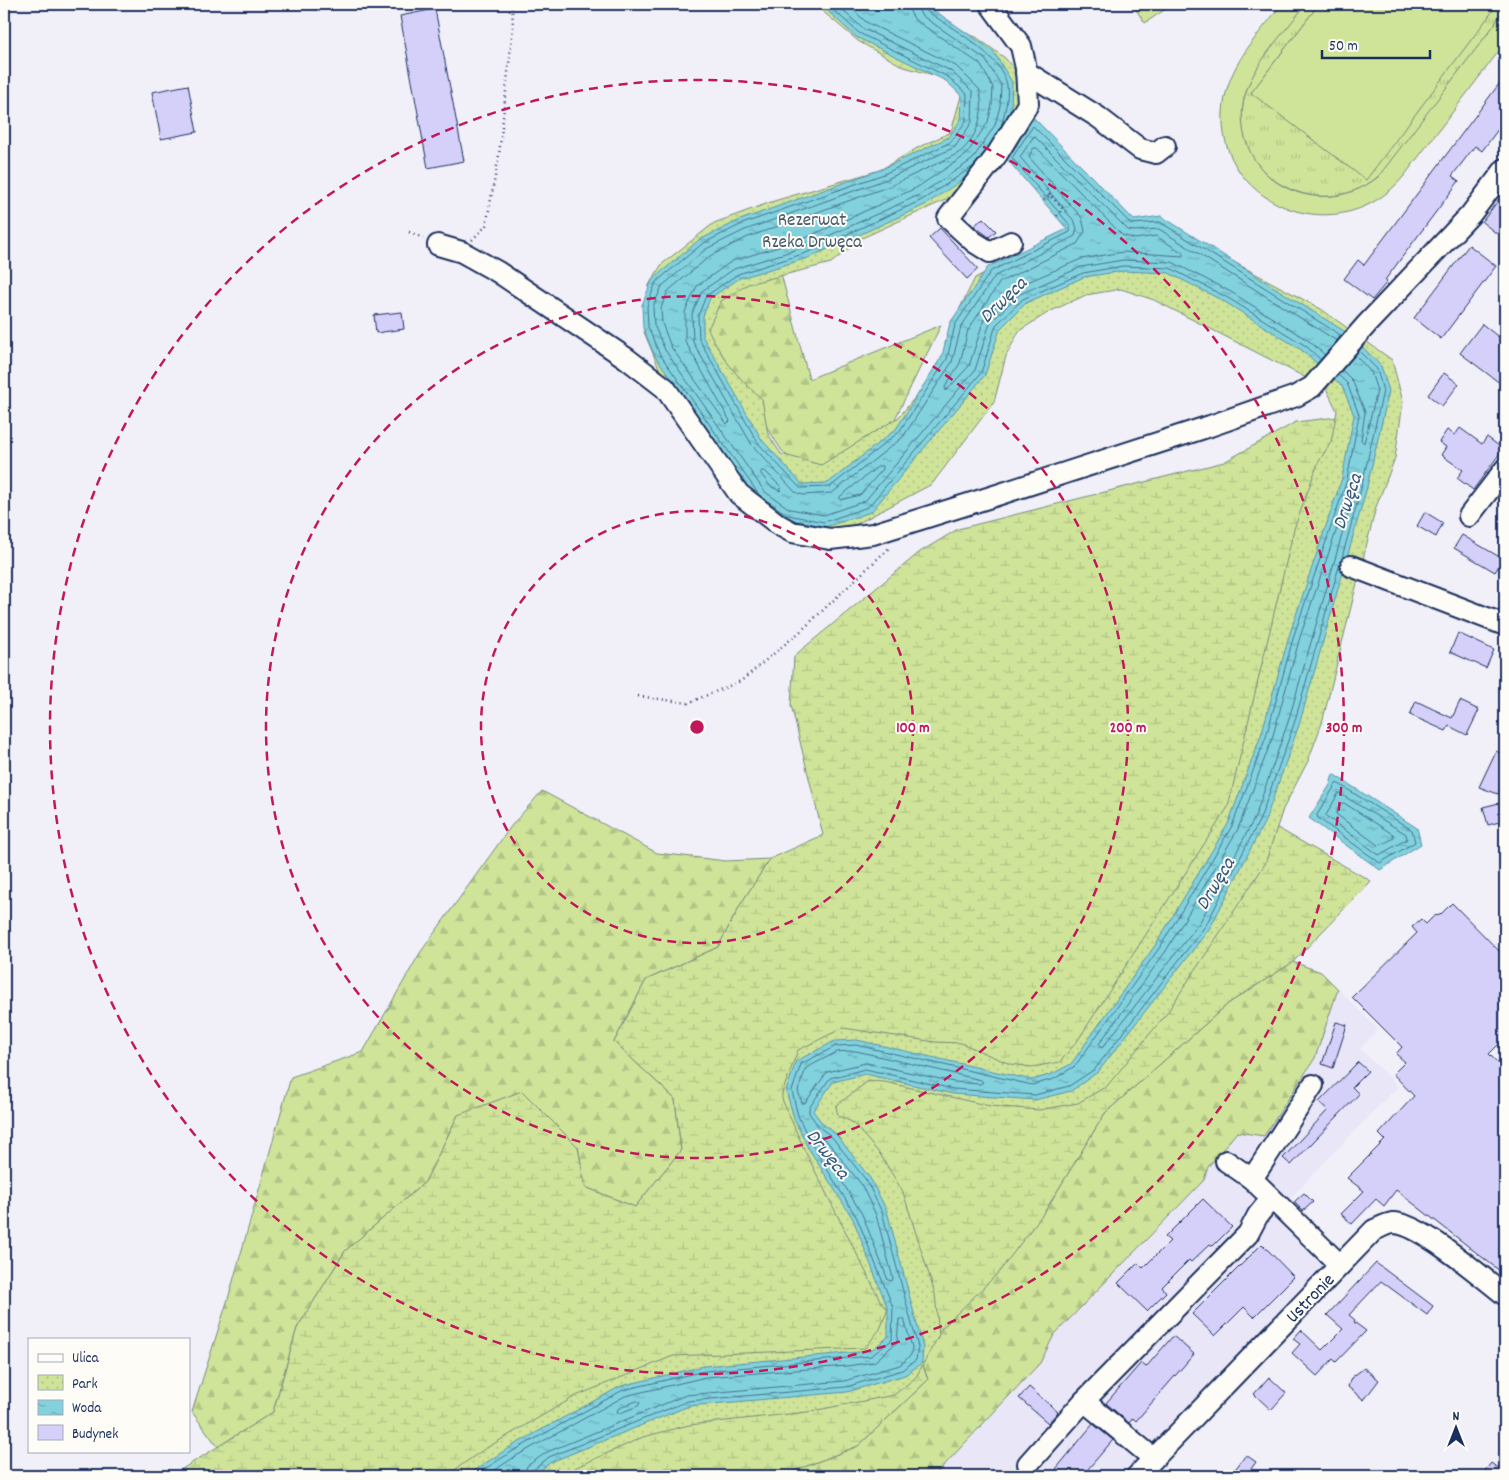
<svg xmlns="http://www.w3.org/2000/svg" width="1509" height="1480" font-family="Dekko,sans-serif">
  <defs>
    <pattern id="grass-tufts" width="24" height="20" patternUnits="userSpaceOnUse" patternTransform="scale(1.25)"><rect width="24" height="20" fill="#cfe499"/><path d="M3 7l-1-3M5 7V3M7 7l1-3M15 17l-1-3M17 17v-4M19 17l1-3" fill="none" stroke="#b1c486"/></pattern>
    <pattern id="forest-firs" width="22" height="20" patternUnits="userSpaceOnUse" patternTransform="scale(1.25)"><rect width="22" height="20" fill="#cfe499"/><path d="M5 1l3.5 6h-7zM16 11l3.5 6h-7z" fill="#b1c486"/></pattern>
    <pattern id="wetland-marsh" width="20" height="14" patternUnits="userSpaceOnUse" patternTransform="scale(1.25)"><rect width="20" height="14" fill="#cfe499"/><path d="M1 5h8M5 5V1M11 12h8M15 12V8" fill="none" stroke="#b1c486"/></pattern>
    <pattern id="park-dots" width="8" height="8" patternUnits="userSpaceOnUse" patternTransform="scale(1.25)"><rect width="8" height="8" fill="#cfe499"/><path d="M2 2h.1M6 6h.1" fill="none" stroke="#b1c486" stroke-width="1.8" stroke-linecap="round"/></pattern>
    <pattern id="water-ripples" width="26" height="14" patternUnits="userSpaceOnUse" patternTransform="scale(1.25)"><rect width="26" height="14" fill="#82d2de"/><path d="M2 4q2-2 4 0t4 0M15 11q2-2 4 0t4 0" fill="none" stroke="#6aabb7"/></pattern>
  </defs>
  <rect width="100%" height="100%" fill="#f1eff8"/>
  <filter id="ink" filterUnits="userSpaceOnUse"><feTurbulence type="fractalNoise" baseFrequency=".02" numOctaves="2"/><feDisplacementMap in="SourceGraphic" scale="10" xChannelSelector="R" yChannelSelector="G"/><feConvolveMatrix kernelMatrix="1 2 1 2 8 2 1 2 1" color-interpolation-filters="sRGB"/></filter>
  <g filter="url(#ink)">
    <path fill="#e9e6f8" d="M1338 989 1378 1029 1360 1049 1398 1086 1288 1200 1329 1261 1191 1402 1122 1476H934L1040 1363 1054 1335 1204 1180 1208 1167 1238 1131 1264 1136 1315 1058Z"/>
    <path fill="url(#grass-tufts)" stroke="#758a7c" d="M1306 4H1319L1251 93 1498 4H1505L1495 24 1384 171C1325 230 1223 178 1245 95 1253 63 1286 30 1306 4Z"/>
    <g fill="url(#forest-firs)" stroke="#758a7c">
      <path d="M780 270 809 379 941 325 892 425 809 476 782 451 710 338 706 323 720 299 747 282Z"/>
      <path d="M542 791 657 853 726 861 770 859 742 902 718 947 646 980 614 1042 675 1099 681 1150 635 1207 585 1187 578 1147 458 1115 425 1182 345 1251 297 1328 273 1412 218 1447 192 1412 228 1299 291 1077 363 1052 420 953 512 825Z"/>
      <path d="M1293 962 1321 972 1338 989 1315 1058 1264 1136 1237 1132 1208 1167 1204 1180 1054 1335 1040 1363 934 1476H781L858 1446 928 1380 922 1363 923 1347 1045 1211 1105 1113 1229 1003Z"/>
    </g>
    <g fill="url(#wetland-marsh)" stroke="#758a7c">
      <path d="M1354 415 1228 824 1156 944 1052 1074 814 1050 888 1309V1337L870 1351 466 1476H171L273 1412 297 1328 345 1251 425 1182 458 1115 522 1091 578 1147 585 1187 635 1207 681 1150 675 1099 614 1042 646 980 718 947 742 902 770 859 823 835 791 705 794 656 920 552 958 529 1224 462 1296 422Z"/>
      <path d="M1265 821 1371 881 1293 962 1229 1003 1105 1113 1045 1211 999 1272 923 1347 835 1133 833 1082 865 1074 1035 1100Z"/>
      <path d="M922 1363 928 1380 858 1446 781 1476H533L689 1406Z"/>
    </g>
    <path fill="url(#park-dots)" stroke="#758a7c" d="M814 4H907L934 22 976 37 1005 58 1022 79 1019 119 976 186 862 238 831 263 748 284 721 301 708 329C722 359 737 377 762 399L768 434 781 454 821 465 899 417 946 359 957 314 975 278 1057 234 1154 233 1230 260 1321 309 1392 360 1403 402 1395 458 1376 507 1322 723 1308 761 1283 809 1265 864 1167 1013 1107 1086 1078 1103 1039 1110 990 1106 885 1082 868 1081 836 1106 838 1116 852 1122 880 1154 903 1192 935 1294 939 1335 916 1377 894 1395 807 1412 689 1425 643 1437 557 1476H446L483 1450 576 1396 673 1356 865 1348 880 1329 888 1309 882 1304 804 1149 782 1099V1093L798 1050 843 1028 935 1042 961 1043 1010 1064 1032 1067 1060 1062 1078 1040 1228 807 1294 529 1318 463 1331 442 1337 411 1326 388 1154 300 1121 289 1086 295 1049 312 1019 331 1006 356 994 402 932 484 853 526 798 532 764 523 673 402 644 332 649 285 662 264 714 223 774 201 880 170 919 147 951 132 961 96 948 79 904 67 858 41Z"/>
    <g fill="#cfe499" stroke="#758a7c">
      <path d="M1132 4H1173L1145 23Z"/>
      <path d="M1282 4H1306C1285 32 1248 69 1243 104 1233 181 1319 224 1378 177L1495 24 1505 4V43L1404 176C1334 261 1197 195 1227 89 1236 57 1262 30 1282 4Z"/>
      <path d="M1319 4H1498L1366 180 1251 93Z"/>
    </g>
    <g fill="url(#water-ripples)" stroke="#5991ab">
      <path d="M820 4H925L993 51 1012 82 1011 108 1005 130 980 168 925 205 808 258 740 278 710 298 703 316V337L762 440 802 484 828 483 896 429 942 356 950 323 988 267 1067 229 1005 157 1033 117 1134 220 1161 216 1352 336 1381 366 1389 391 1366 491 1344 568 1299 725 1265 821 1210 928 1098 1072 1071 1091 1035 1100 953 1094 865 1074 833 1082 813 1111 823 1124 835 1133 870 1178 887 1211 923 1347 922 1363 905 1375 847 1392 689 1406 551 1462 533 1476H466L510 1447 621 1386 704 1366 870 1351 888 1337V1309L853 1219 807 1146 794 1118 786 1091 796 1061 835 1041 857 1040 1032 1080 1052 1074 1071 1064 1156 944 1228 824 1261 735 1290 633 1342 478 1354 415 1342 386 1303 351 1225 302 1169 273 1123 271 1084 277 1026 303 1000 329 985 375 871 512 825 527 786 519 757 500 655 356 643 328 642 305 652 280 699 240 740 220 882 169 949 137 961 119 962 96 946 81 856 37Z"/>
      <path d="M1333 774 1417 828 1421 844 1380 870 1309 818 1330 785Z"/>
    </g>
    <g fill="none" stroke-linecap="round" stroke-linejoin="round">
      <g stroke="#447091" stroke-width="1">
        <path d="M836 4 862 28 951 71 973 92 972 122 955 147 887 179 745 230 706 249 662 286 653 307 654 325 665 350 765 492 790 509 824 515 865 501 975 370 990 323 1018 295 1081 267 1123 260 1172 262 1231 292 1309 341 1325 355"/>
        <path d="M847 4 866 22 956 66 979 89C986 111 977 141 957 154L890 186 748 237 710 256 668 291 661 308 662 323 671 347 727 424 730 421 685 341V312L697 286 732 261 801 240 916 188 966 155 988 122 992 105 993 87 980 64 915 20 910 12 909 4"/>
        <path d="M916 4 921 15 985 59 1001 85 1000 106 995 125 972 160 919 195 804 247 734 269 702 291 692 314 693 342 752 445 795 492 803 495 832 493 903 437 952 362 961 327 995 276 1075 236 1077 229 1075 222 1020 157 1034 136 1128 230 1135 231 1159 229 1337 341"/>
        <path d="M923 4 925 10C948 26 1002 55 1007 85 1009 99 1004 114 1001 127"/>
        <path d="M1034 148H1037L1122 235 1135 239 1156 236 1183 253V256L1123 252 1081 259 1016 287 984 319 969 366 946 391 945 387 960 363 968 330 1000 282 1077 244 1085 231 1082 218 1029 157Z"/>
        <path d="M974 166 922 200 806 253 738 274 706 296 698 316 699 339 758 443 800 488 830 487 899 432 947 359 955 325 991 271 1070 232V225L1012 158 1033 126 1131 224 1160 222 1342 336"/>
        <path d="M1342 370 1352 380 1365 412 1361 440 1364 443 1377 391 1371 372 1355 355"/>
        <path d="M879 466H883V469L860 495 840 500V497Z"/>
        <path d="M762 471H765L781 487 780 491 770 486 761 474Z"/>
        <path d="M760 496 659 353 648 327 647 306 656 282 702 244 742 224 884 174 951 142 966 121 967 94 948 77 859 33 827 4"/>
        <path d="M761 497 788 515 824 522 868 507 981 373 996 325 1023 299 1083 273 1123 266 1170 268 1228 298 1306 346 1321 360"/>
        <path d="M1348 503 1350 507 1288 722 1255 817 1200 922 1103 1047 1101 1048 1099 1044 1166 951 1238 829 1272 739 1300 637 1345 505Z"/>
        <path d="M1341 561 1361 489 1383 391 1377 369 1359 351"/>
        <path d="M1339 784 1412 830 1415 842 1380 863 1318 818 1317 815 1336 784Z"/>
        <path d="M1339 793 1406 834 1407 839 1379 855 1326 816Z"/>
        <path d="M1344 803 1394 835V838L1379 846 1336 814 1341 804Z"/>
        <path d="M856 1051 981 1080 983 1082 980 1084 954 1082 866 1063 827 1072 805 1103H802L798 1091 806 1068 837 1052Z"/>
        <path d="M817 1135 827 1141 861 1184 876 1215 893 1278 892 1281 888 1280 862 1214 817 1141Z"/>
        <path d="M637 1401 640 1403 638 1406 620 1413 617 1412 618 1409Z"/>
        <path d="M474 1476 513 1451 623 1390 705 1371 871 1356 892 1340 893 1307 857 1218 811 1143 798 1116 792 1091 801 1064 836 1046 856 1045 1032 1085 1054 1079 1075 1066 1160 947 1232 826 1266 737 1294 635 1347 480 1359 415 1347 383 1338 375"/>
        <path d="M486 1476 516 1456 625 1396 706 1377 847 1366 874 1362 897 1342 899 1319H904L912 1347 911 1355 900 1365 844 1381 686 1395 547 1452 527 1466 524 1476"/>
        <path d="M531 1476 532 1471 549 1457 688 1401 846 1387 902 1370 916 1360 918 1347 882 1212 866 1180 831 1136 819 1127 809 1113V1108L830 1078 865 1069 953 1089 1035 1095 1069 1086 1095 1069 1206 925 1260 819 1294 724 1340 563"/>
      </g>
    </g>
    <g fill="#d5d0f9" stroke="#1b2f5e">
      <path d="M435 9 464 161 428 168 400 16Z"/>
      <path d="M1505 76V120L1482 151 1475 146 1452 176 1459 181 1385 280 1387 282 1372 300 1344 279 1358 260 1364 265Z"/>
      <path d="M188 85 197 132 161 139 152 92Z"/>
      <path d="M1505 191V223L1497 234 1482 222Z"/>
      <path d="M983 218 996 231 989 237 974 226Z"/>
      <path d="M940 228 978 269 967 279 929 238Z"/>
      <path d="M1469 245 1496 266 1441 339 1414 318Z"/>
      <path d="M402 312 404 329 376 333 374 315Z"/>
      <path d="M1482 324 1505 342V387L1460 353Z"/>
      <path d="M1444 373 1459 384 1442 406 1428 395Z"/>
      <path d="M1460 428 1482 444 1487 437 1503 449 1473 490 1457 478 1463 470 1441 455 1446 447 1439 442 1447 430 1455 435Z"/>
      <path d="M1425 512 1443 523 1436 537 1417 526Z"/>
      <path d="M1462 535 1503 559 1495 572 1454 548Z"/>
      <path d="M1458 633 1494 650 1486 668 1450 652Z"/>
      <path d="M1416 701 1452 718 1460 701 1479 710 1467 735 1449 726 1446 731 1410 715Z"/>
      <path d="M1496 751 1505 756V778L1498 794 1479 787Z"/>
      <path d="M1499 803 1503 821 1488 825 1483 807Z"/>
      <path d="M1452 903 1505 957V1038L1489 1054 1505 1070V1275L1396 1190 1384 1206 1376 1199 1352 1224 1341 1214 1364 1191 1347 1178 1385 1140 1379 1134 1414 1096 1393 1074 1405 1062 1396 1054 1402 1047 1352 997 1417 933 1412 927 1421 919 1426 924 1434 916 1440 915Z"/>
      <path d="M1336 1022 1347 1025 1333 1068 1322 1064Z"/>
      <path d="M1358 1062 1368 1071 1352 1087 1359 1094 1291 1165 1283 1158 1328 1110 1319 1102Z"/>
      <path d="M1304 1193 1313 1202 1303 1211 1294 1202Z"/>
      <path d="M1203 1199 1232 1227 1213 1246 1210 1244 1191 1262 1189 1260 1162 1287 1166 1292 1147 1311 1118 1283 1138 1263 1143 1268 1170 1241 1165 1237Z"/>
      <path d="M1262 1244 1294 1277 1254 1317 1244 1307 1215 1336 1192 1314Z"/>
      <path d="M1376 1263 1433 1306 1427 1315 1381 1281 1349 1315 1355 1320 1354 1322 1366 1331 1336 1362 1333 1359 1317 1376 1292 1353 1300 1344 1293 1339 1301 1330 1322 1350 1343 1329 1327 1315Z"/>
      <path d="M1173 1336 1194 1354 1136 1421 1133 1418 1129 1423 1106 1403 1141 1363 1146 1367Z"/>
      <path d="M1364 1368 1379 1380 1364 1400 1348 1387 1351 1378Z"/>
      <path d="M1269 1377 1286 1393 1271 1410 1254 1394Z"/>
      <path d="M1029 1387 1058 1412 1048 1423 1019 1398Z"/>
      <path d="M1093 1424 1113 1440 1082 1476H1064L1056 1469Z"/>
      <path d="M1246 1455 1256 1462 1246 1476H1230Z"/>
      <path d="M1491 1463 1505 1473V1476H1481Z"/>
    </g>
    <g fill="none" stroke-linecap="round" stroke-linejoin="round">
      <g stroke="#1b2f5e" stroke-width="24">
        <g id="minor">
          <path d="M990 4 1021 46 1026 68 1028 104 996 156 948 218 974 242 990 252 1011 242"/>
          <path d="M1026 72 1098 117 1140 149 1156 153 1165 146"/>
          <path d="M438 245 462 252 498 272 626 358 665 388 739 494 779 525 792 532 830 539 873 534 994 496 1210 426 1296 396 1312 387 1367 324 1471 214 1505 169"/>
          <path d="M1469 516 1505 469"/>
          <path d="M1351 566 1505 625"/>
          <path d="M1313 1085 1252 1179 1340 1265"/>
          <path d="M1226 1161 1252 1179"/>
          <path d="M1084 1401 1248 1234 1258 1215 1271 1199"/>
          <path d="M1028 1464 1084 1401 1153 1458"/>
          <path d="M1137 1476 1374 1230C1379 1228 1386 1224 1392 1223 1418 1221 1483 1278 1505 1295"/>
        </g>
      </g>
      <g stroke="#1b2f5e" stroke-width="2.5" stroke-dasharray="1 4" stroke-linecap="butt">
        <path d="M1046 190 1050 195"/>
        <path d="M1044 200 1050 195 1068 214"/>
        <path d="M1057 216 1063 209"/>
        <path d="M409 232 423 238"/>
        <path d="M472 240 486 226 499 155 513 27 512 4"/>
        <path d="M638 696 688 703 741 681 802 630 890 547"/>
      </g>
      <use href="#minor" stroke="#fdfcf7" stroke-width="20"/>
    </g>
  </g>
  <g fill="none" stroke="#c2185b" stroke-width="2.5" stroke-dasharray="9 6">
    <circle cx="697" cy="727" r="216"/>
    <circle cx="697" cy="727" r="431"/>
    <circle cx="697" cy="727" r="647"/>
  </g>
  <g text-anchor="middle" stroke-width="4" stroke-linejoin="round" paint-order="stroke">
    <g font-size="19" fill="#485c6d" stroke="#fdfcf7">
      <text x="812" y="225">Rezerwat<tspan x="812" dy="22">Rzeka Drwęca</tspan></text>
    </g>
    <g font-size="19" fill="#1b2f5e" stroke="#fdfcf7">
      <text transform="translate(1309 1297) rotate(-46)" y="7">Ustronie</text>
    </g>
    <g font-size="20" font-style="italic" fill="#35587e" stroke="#fdfcf7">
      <text transform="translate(1002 299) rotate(-44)" y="7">Drwęca</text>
      <text transform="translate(1346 501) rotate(-72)" y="7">Drwęca</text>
      <text transform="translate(1214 883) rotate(-59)" y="7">Drwęca</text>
      <text transform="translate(829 1153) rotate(52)" y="7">Drwęca</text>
    </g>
  </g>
  <circle cx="697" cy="727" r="8" fill="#c2185b" stroke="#fdfcf7" stroke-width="2.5"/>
  <g font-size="15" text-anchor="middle" font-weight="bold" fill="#c2185b" stroke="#fdfcf7" stroke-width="4" stroke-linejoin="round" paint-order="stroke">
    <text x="913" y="732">100 m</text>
    <text x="1128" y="732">200 m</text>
    <text x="1344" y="732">300 m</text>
  </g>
  <rect width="1509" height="1480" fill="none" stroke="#fdfcf7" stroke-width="20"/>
  <rect x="10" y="10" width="1489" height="1460" fill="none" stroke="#1b2f5e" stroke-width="2" filter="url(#ink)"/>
  <rect x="28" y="1338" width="162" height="115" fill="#fdfcf7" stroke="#a3aaba"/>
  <rect x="38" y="1354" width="25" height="8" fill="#fdfcf7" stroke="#a3aaba"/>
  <text x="72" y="1362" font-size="15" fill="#1b2f5e">Ulica</text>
  <rect x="38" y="1375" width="25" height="15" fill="url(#park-dots)" stroke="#a3aaba"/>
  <text x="72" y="1388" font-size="15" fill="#1b2f5e">Park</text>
  <rect x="38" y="1400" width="25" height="15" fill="url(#water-ripples)" stroke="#a3aaba"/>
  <text x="72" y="1412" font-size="15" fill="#1b2f5e">Woda</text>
  <rect x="38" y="1425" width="25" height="15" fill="#d5d0f9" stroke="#a3aaba"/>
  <text x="72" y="1438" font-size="15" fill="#1b2f5e">Budynek</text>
  <g transform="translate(1456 1428)" stroke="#fdfcf7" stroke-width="4" paint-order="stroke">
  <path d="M0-4L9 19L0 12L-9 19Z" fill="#1b2f5e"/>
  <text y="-8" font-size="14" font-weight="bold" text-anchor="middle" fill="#1b2f5e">N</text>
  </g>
  <path d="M1322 50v8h108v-8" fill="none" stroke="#1b2f5e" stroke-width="2.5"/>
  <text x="1329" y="50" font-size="15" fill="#1b2f5e" stroke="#fdfcf7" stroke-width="4" paint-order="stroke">50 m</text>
</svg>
